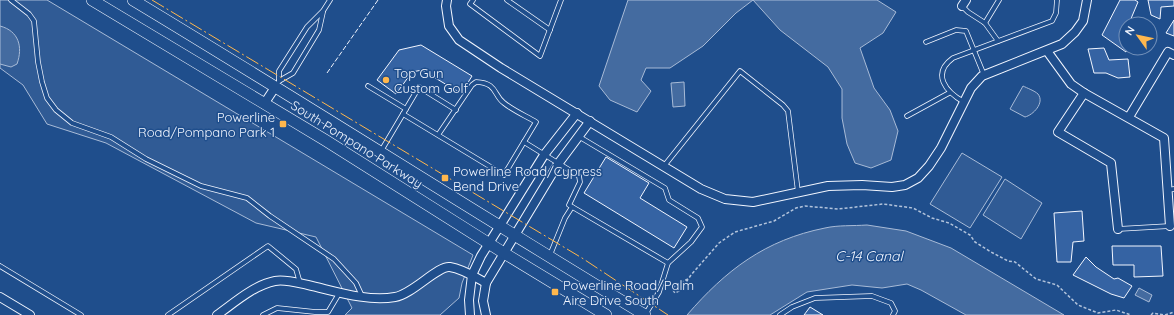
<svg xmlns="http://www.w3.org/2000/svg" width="1174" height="315" font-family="Quicksand,sans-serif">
  <rect width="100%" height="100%" fill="#1f4e8c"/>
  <g fill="#305b95" stroke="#a8bbd7">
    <path d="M0 0H47L473 255 462 283 459 298 440 315H345L352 308 316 237 256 223 106 143 47 124 23 85 0 68Z"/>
    <path d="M1023 86C1027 88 1035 91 1038 94 1045 103 1033 115 1025 117L1010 109Z"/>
    <path d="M962 153 1002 177 970 228 930 204Z"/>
    <path d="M1005 179 1042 203 1021 239 983 215Z"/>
  </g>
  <g fill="#446ba0" stroke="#a8bbd7">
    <path d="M628 0H877L896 12 883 33 860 48 874 88 890 110 898 131 891 160 871 168 855 163 847 144 842 118V89L828 67 780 30 753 0 736 13 703 46 670 68H646L641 80 651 91 637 112 610 100 599 86Z"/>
    <path d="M0 26C19 31 23 47 17 64L11 67 0 64Z"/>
    <path d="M684 82 685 106 673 107 671 83Z"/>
    <path d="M867 225 906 231 951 248 1064 315H966L921 290 907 284 882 288 852 285 807 292 770 315H687C726 270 765 240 825 228 838 225 853 226 867 225Z"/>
    <path d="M1139 288 1152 295 1149 302 1135 295Z"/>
  </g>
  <g fill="#3563a3" stroke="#f2f6ff">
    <path d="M1120 0H1135L1138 2 1130 21 1136 24H1126V48H1129L1126 52 1102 35Z"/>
    <path d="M1148 0H1174V6L1161 7 1160 19 1151 15Z"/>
    <path d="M1174 20V36L1166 33Z"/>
    <path d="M421 45 472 76 464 89 457 91 422 70 412 72 396 94 377 80 399 50Z"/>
    <path d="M1104 48 1109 60 1128 59 1130 77 1118 78 1106 73H1094L1088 49Z"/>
    <path d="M606 157 649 183 640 198 687 227 674 248 584 193Z"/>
    <path d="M1082 211 1084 241 1073 242 1071 262H1057L1054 213Z"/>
    <path d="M1112 246H1161L1163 276 1134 277V265H1113Z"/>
    <path d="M1086 257 1096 267 1114 279 1118 278 1132 286 1124 298 1111 294 1073 275Z"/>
    <path d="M810 307 823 315H804Z"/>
  </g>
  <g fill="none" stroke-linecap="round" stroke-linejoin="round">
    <g stroke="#f2f6ff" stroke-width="5.5">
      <g id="service">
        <path d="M11 0 29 14 34 21 38 62 42 82 47 98 56 110 72 123 111 137 146 159 201 186 247 198 270 216 334 259 356 283 362 296"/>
        <path d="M473 0 470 4 540 56 561 0"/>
        <path d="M507 0 550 30"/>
        <path d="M962 6 968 12 985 23 998 41"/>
        <path d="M985 23 999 0"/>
        <path d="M926 42 956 30 966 31 984 75"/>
        <path d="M279 81V71L307 27 323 11 330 0"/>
        <path d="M279 81 293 73 319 30 323 12"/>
        <path d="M368 86 406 109"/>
        <path d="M964 102C946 92 931 74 953 58L1052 21 1056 13 1057 0"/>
        <path d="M403 114 504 175 536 122C526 116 514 111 504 103 493 95 498 83 476 82L472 85 438 135"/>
        <path d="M907 116 949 93"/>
        <path d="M578 136 665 188 669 200 698 218 702 227 691 242 668 263 659 292 645 315"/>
        <path d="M524 142 579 176 580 182 569 205 668 263"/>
        <path d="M381 151 419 87 456 110"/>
        <path d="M664 166 740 71 783 105 788 111 798 192"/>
        <path d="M1168 190 1174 189"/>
        <path d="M1118 229 1170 226"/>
        <path d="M550 255 565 218 572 207"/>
        <path d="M0 266 81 315"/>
        <path d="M168 315 268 246 296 269 300 283"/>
        <path d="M263 315 277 308 315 312H328L340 292"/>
        <path d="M780 315 792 307 815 298 872 296 891 303 895 311 893 315"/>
      </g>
    </g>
    <g stroke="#f2f6ff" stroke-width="10">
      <g id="minor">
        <path d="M447 0 446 6 449 26 459 40 501 68 701 189 725 199 753 202 828 186 862 185 892 187 905 185 918 178 929 166 941 148 971 88 982 76 1062 44 1075 32 1083 21 1087 0"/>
        <path d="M962 6 966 0"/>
        <path d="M1047 51 1071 84 1084 93 1164 138 1170 226"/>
        <path d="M1084 93 1058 132 1111 163 1118 229"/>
        <path d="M264 104 276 86"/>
        <path d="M1129 117 1168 52 1174 55"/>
        <path d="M0 297 30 315"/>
        <path d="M217 315C234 303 254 285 275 281 285 279 298 283 308 285 335 291 367 302 395 297 413 294 438 265 450 267 463 269 475 277 486 283"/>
        <path d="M470 315 469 300 472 275 481 256 544 155 577 113"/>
        <path d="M486 315 483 301 486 283 558 164 590 121"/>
      </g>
    </g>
    <g stroke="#f2f6ff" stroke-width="12">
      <g id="secondary">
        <path d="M92 0 325 140 504 253 606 315"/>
        <path d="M133 0C304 103 473 211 645 315"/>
      </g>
    </g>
    <g stroke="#b3c4dc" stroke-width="1.5" stroke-dasharray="3 2" stroke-linecap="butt">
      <path d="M688 279 675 285 673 290 675 293 681 290 691 275 719 243 735 232 774 221 796 208 805 206 838 209 883 204 913 208 932 218 949 223 970 235 975 242 991 252 1008 261 1015 262 1036 279 1057 285 1078 305 1098 313 1116 310 1131 315"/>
      <path d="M1151 315 1153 313 1164 315"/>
      <path d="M1165 315 1174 312"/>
    </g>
    <use href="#service" stroke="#1f4e8c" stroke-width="4"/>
    <use href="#minor" stroke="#1f4e8c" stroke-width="8"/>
    <use href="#secondary" stroke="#1f4e8c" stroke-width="11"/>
    <path stroke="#f2f6ff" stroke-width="1" stroke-dasharray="5 2" stroke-linecap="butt" d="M327 73 378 0"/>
    <path stroke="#ffb74d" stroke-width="1" stroke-dasharray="14 3 2 3" stroke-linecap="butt" d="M152 0 582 258 668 315"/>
  </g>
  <g fill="#ffb74d" stroke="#1f4e8c" stroke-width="1.5">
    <circle cx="386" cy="80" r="4"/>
    <rect x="279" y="120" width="8" height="8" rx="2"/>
    <rect x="441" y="174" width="8" height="8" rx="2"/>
    <rect x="551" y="288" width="8" height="8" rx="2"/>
  </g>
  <g text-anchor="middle" stroke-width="3" stroke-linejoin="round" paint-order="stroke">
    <g font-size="13" fill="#f2f6ff" stroke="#1f4e8c" text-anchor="start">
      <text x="394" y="78">Top Gun<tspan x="394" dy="15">Custom Golf</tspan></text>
      <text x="275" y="122" text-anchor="end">Powerline<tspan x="275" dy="15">Road/Pompano Park 1</tspan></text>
      <text x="453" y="176">Powerline Road/Cypress<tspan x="453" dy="15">Bend Drive</tspan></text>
      <text x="563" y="290">Powerline Road/Palm<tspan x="563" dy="15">Aire Drive South</tspan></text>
    </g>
    <g font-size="13" fill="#f2f6ff" stroke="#1f4e8c">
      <text transform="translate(357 144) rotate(32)" y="5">South Pompano Parkway</text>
    </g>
    <g font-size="14" font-style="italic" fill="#f2f6ff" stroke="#1f4e8c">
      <text x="869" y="261">C-14 Canal</text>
    </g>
  </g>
  <g transform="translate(1138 36) rotate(303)"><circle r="19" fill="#1f4e8c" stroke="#7391ba"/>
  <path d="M0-3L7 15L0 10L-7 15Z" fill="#ffb74d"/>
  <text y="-6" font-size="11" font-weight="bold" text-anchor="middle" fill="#f2f6ff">N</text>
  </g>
</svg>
